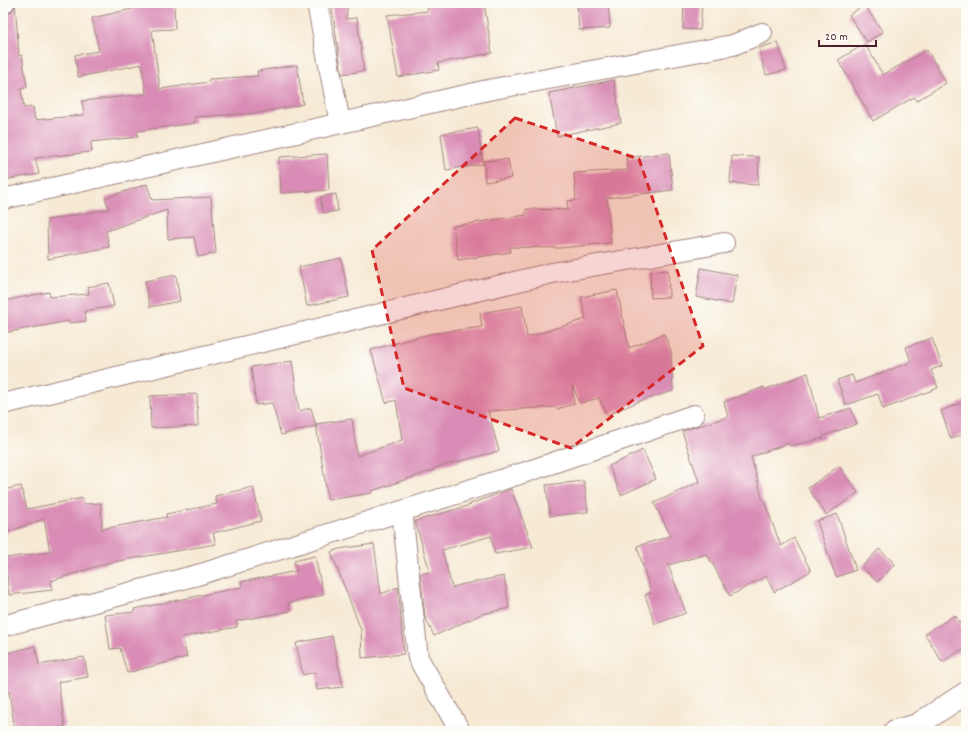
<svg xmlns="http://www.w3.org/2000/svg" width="969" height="734" font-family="Dekko,sans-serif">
  <rect width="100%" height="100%" fill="#fdfcf7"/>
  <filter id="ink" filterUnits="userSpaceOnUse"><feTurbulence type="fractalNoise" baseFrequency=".025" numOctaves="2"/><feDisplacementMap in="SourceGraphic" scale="8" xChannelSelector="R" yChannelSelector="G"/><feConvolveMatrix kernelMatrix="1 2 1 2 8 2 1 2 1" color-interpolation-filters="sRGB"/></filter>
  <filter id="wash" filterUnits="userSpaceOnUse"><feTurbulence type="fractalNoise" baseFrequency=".012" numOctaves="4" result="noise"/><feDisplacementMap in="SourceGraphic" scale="16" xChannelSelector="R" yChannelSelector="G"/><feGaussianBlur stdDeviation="0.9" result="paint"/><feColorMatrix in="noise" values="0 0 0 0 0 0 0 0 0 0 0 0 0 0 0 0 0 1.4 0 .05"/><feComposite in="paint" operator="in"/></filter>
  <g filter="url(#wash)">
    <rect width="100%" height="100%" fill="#f6ead5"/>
    <g id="blocks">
      <g fill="#d98cb5">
        <path d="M15 3 19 56 22 55 27 87 21 89 24 108 33 107 35 120 84 115 82 101 146 94 142 64 78 77 75 55 99 51 92 18 132 9V3H174L175 29 152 30 160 89 209 82V79L258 76 257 71 297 65 303 104 259 113 194 117 195 123 137 131 138 137 91 142 92 152 35 158 39 174 3 180V14L10 13 14 8Z"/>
        <path d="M331 3H348L346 19 357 18 364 71 342 74Z"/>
        <path d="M427 3H484L492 53 438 63 439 70 398 77 387 15 428 11Z"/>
        <path d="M577 3H608L610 28 579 30Z"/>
        <path d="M684 3H702L700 30 683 29Z"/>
        <path d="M864 5 883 32 867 42 849 15Z"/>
        <path d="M778 42 786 70 766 75 759 48Z"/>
        <path d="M865 44 883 75 927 50 946 83 916 101 914 97 873 121 838 60Z"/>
        <path d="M614 80 621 123 557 136 549 93Z"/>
        <path d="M478 128 483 164 446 170 441 134Z"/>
        <path d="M669 153 673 190 607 198 611 243 560 248 510 247 511 252 458 260 453 226 526 215V209L568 210 567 201 576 200 574 173 628 170 626 158Z"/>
        <path d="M327 154 329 190 281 193 279 157Z"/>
        <path d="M732 156 759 157 758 185 730 183Z"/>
        <path d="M508 159 511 178 485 182 484 161Z"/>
        <path d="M147 184 152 200 211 197 216 253 198 257 194 237 168 239 167 210 106 231 109 247 48 259 47 220 109 209 105 198Z"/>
        <path d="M336 194 338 211 323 213 320 197Z"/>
        <path d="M341 258 349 297 307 306 299 267Z"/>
        <path d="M701 268 737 275 732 304 696 297Z"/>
        <path d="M668 270 669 297 651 298 650 272Z"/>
        <path d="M176 275 180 301 150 307 145 281Z"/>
        <path d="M109 283 114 306 85 311 86 321 69 323V321L3 333V301L49 292 50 297 89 294 88 287Z"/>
        <path d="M617 290 629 348 664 334 671 351 673 391 640 401 607 415 599 398 580 403 572 385 574 404 557 409 556 407 488 411 499 451 434 468V470L372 491V493L328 500 316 424 352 419 357 456 402 440 396 400 386 403 371 350 429 334 482 327 480 313 522 306 527 337 586 319 581 297Z"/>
        <path d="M932 338 942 366 931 370 938 388 883 409 878 394 846 405 837 380 852 375 855 383 911 362 906 347Z"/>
        <path d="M292 361 299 411 311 408 316 426 281 435 272 403 256 405 251 367Z"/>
        <path d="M808 373 819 418 851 408 857 424 823 436 824 438 789 446V443L751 457 763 501H764L781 546 794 538 811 571 774 592 766 576 730 596 707 554 668 565 686 613 655 624 645 595 651 593 637 546 671 536 654 503 699 482 682 431 728 417 724 402 764 387V390Z"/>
        <path d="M197 394 198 426 151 428 150 396Z"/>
        <path d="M966 401V433L951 439 941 411Z"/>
        <path d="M643 450 656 479 621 495 609 466Z"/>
        <path d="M839 466 858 493 826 515 808 488Z"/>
        <path d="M584 481 588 512 550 516 546 485Z"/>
        <path d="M21 486 27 509 83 498 84 504 101 503 102 529 167 517 166 514 217 504 215 496 253 487 261 521 213 533 216 544 107 563 51 581 52 590 9 595 5 558 50 552 44 519 3 534V490Z"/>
        <path d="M511 489 533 547 495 554 491 536 442 550 452 588 460 585 504 576 509 608 482 614 434 636 425 617 420 574 430 572 415 521 471 505 470 504Z"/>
        <path d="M837 514 856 570 836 577 817 521Z"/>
        <path d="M374 544 381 594 398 587 404 654 362 658 361 630 331 552 339 549Z"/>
        <path d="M879 549 895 564 877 582 862 567Z"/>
        <path d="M315 556 323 595 288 603 290 611 236 621 237 627 182 637 187 657 127 673 120 648 110 649 105 615 135 612 134 609 242 587 241 582 297 571 294 561Z"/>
        <path d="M955 615 966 634V647L942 662 925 634Z"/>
        <path d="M332 636 343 687 317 690 316 672 303 675 296 643Z"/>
        <path d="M35 646 39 665 84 657 88 677 58 682 65 727 38 731H15L9 691 3 693V654Z"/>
      </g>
    </g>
  </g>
  <g filter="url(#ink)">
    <use href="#blocks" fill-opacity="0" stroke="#a08480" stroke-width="1"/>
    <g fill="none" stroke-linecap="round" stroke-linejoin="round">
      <g stroke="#a08480" stroke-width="22">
        <g id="street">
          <path d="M3 3H4"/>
          <path d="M317 3 340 123"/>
          <path d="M3 199 488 90 733 45 762 33"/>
          <path d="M3 404 552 273 724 243"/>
          <path d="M402 511 418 658 460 731"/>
          <path d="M3 626 201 574 526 472 694 415"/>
        </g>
      </g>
      <g stroke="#a08480" stroke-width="24">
        <path id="primary" d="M895 731 917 725 966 693"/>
      </g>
      <use href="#street" stroke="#fff" stroke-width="20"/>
      <use href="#primary" stroke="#fff" stroke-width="22"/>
    </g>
  </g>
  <path fill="#d62828" fill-opacity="0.2" stroke="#d62828" stroke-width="3" stroke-dasharray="8 5" stroke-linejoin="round" d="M515 118 639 159 703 346 571 448 404 388 372 250Z"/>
  <rect width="969" height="734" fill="none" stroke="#fdfcf7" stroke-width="16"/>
  <path d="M819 40v6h57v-6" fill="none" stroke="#4a1f2b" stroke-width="2"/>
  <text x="825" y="40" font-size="12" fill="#4a1f2b" stroke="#fdfcf7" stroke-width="3" paint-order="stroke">20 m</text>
</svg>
